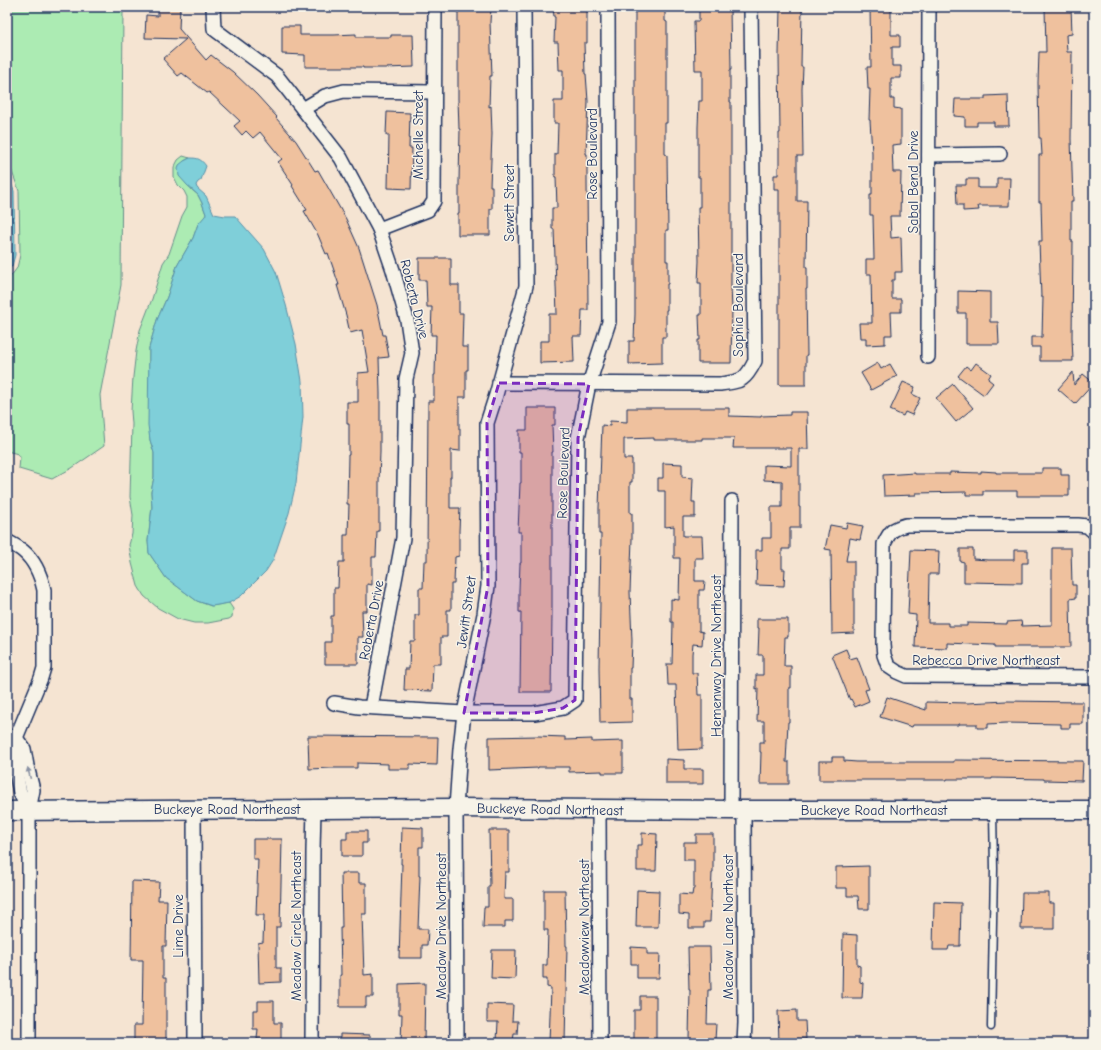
<svg xmlns="http://www.w3.org/2000/svg" width="1101" height="1050" font-family="'Comic Neue',sans-serif">
  <rect width="100%" height="100%" fill="#f5e4d2"/>
  <filter id="ink" filterUnits="userSpaceOnUse"><feTurbulence type="fractalNoise" baseFrequency=".025" numOctaves="2"/><feDisplacementMap in="SourceGraphic" scale="8" xChannelSelector="R" yChannelSelector="G"/><feConvolveMatrix kernelMatrix="1 2 1 2 8 2 1 2 1" color-interpolation-filters="sRGB"/></filter>
  <g filter="url(#ink)">
    <g fill="#acebb3" stroke="#648d88">
      <path d="M7 7H123L121 285 100 395 104 446 72 468 52 479 19 469 20 457 18 454 7 451V291L8 290V280L17 268 20 255 19 191 7 158Z"/>
      <path d="M183 156 190 158 184 161 192 190 198 195 202 203 206 214V216L198 224 193 238 177 266 167 297 157 320 149 348 150 440 154 453V477L151 492 152 507 148 541 149 553 166 578 197 601 211 606 229 603 233 609 232 617 229 619 208 623H194L178 619 158 608 144 596 138 586 132 563 129 545 132 534 133 515 130 497 132 424 131 411 133 377 136 351 140 330 152 299 163 263 169 254 182 216 187 207V197L184 191 178 185 174 177V168L178 160Z"/>
    </g>
    <g fill="#7fcfd9" stroke="#578fa8">
      <path d="M190 158C198 158 201 159 206 166L201 180 198 182 196 185 197 188 206 196 214 214 225 216H235L264 249 276 272 286 305 296 344 302 381 303 417 296 483 289 513 273 560 266 571 241 596 229 603 212 606 197 601 166 578 149 553 148 541 152 507 151 492 154 477V453L150 440 148 425 149 348 157 320 167 297 177 266 193 238 198 224 205 216 206 214 202 203 198 195 187 185 179 176 178 169 179 165 184 161Z"/>
      <path d="M7 173 14 191 15 255 12 266 7 272Z"/>
    </g>
    <g fill="#efc19e" stroke="#1b2f5e">
      <path d="M158 7H180L179 29 206 60 211 55 233 72 257 95 277 117 276 118 296 141 315 171 318 170 346 219 359 248 377 305 383 335H385L389 357 379 358 380 393V451L379 482V531H377L376 557H372V585L367 584V611H362L363 637H358V664H325V642H331V616H334V588H338L339 562H344V535H348L349 504H347L348 455H349V424H347V402H358V373L369 372 362 330 350 333 346 315 337 285H339L328 253 326 254 318 235 304 211 307 210 292 186 293 185 278 162 282 159 260 132 253 138 246 131 242 135 234 126 240 121 209 92 207 93 182 73 178 76 163 59 186 39 145 38 146 15 158 16Z"/>
      <path d="M458 7H491L490 22 492 76H490L489 107 491 106 492 134 490 186H492V209H490V235H458V213H459V182L460 129H459L458 99Z"/>
      <path d="M553 7H587V43H584L585 74H586L588 101 586 154H587V180L588 310H582L581 336H573L574 362 540 363V341H549V314H557L554 229H552V208H557L556 177H555V154H557L558 123H554V101H563V70H559L558 42H554L555 17H554Z"/>
      <path d="M635 7H665V21L667 22V123H665V154L667 155 668 230H666V261H668V284H667V310H666V337H662V363L629 364V341H634L635 314Z"/>
      <path d="M699 7H730L731 70H730V102H731V287L732 309 731 363H698V340H700L699 315H701V283H698L699 261 698 207H700V177H698V127L699 101H702V70H695L694 21H699Z"/>
      <path d="M780 7H802L801 67H803L802 89 803 156H797V201H807L806 267H807V289H806L807 355H806V385H779V189H774V175H778V167H779V133H780L779 55Z"/>
      <path d="M870 7H891V35H900V47H892V66H901V78H891V99H894V108L901 109V144L892 145 893 172H901L900 216H890L891 238 901 237 902 272H895V280H892V299H901V312H891L892 335H885V344L866 345V338H860L859 323H872L871 274H866V259H874L873 215H870V195H872V153L870 120H869L870 89H868L867 67H871Z"/>
      <path d="M1045 7H1071L1072 34 1066 35 1067 52H1072L1071 139 1073 201H1071V241H1073L1072 337 1073 361H1040V347H1031V337H1042L1043 297H1041L1039 241H1042L1041 202H1039V155H1042L1041 138H1039L1038 83 1039 52H1046Z"/>
      <path d="M282 26H300V35H334L356 34V37H391V35H413L414 67 385 68H363V67H305V55L282 54Z"/>
      <path d="M1008 95 1009 126H994V122H977V126H965V117L954 116 955 99H985V96Z"/>
      <path d="M387 112 410 113 409 148H412L411 189 388 188 389 135H386Z"/>
      <path d="M997 178H1010L1009 206H978L979 210 963 211V205H957L956 185H966V179H978V188H997Z"/>
      <path d="M419 258H451V285H459V313H463L462 347H468V370H466V397H459V429H460V451L451 450V477H450V508H460L459 531V556L455 557 454 584H451V610H447V637H441V664H433L432 691 404 690 405 669H409L410 641H415V615H419V588H423L424 561H427L428 401H434V375H435L436 335H431L432 307H427L426 280H419Z"/>
      <path d="M958 291 990 292V322H998L999 344H966V313H958Z"/>
      <path d="M878 363 881 369 890 364 897 376 871 390 861 373Z"/>
      <path d="M976 363 991 374 988 379 993 383 984 395 958 376 966 366 971 370Z"/>
      <path d="M1073 372 1074 385 1083 374 1094 383 1075 404 1058 389Z"/>
      <path d="M903 382 915 387 912 394 920 398 912 415 905 412 903 416 890 410Z"/>
      <path d="M953 384 973 408 956 422 936 398Z"/>
      <path d="M527 408H555V425H552L553 452H552V614L551 692H520L521 612H519V590L520 563H521V532H518L520 483H521V452H519V430H527Z"/>
      <path d="M627 408H729V416L761 417V416L790 415V412H807L808 449H799V507H800V528H790V549H782V569H785L784 586 756 585 757 560H756V550H762V538H771V507H782V481L764 480V465L791 466V448H733L734 438H702V440H654V438L624 439V459H632V482H630V513H632V539L630 592 632 641 631 668H630V699H632V722L600 723 599 668 601 534H599V508L602 425 610 426V421L627 422Z"/>
      <path d="M663 463 682 464V477L693 478 692 502H695V517H683V536H702L703 558H695V581H705L704 590H699V631L703 632 702 645 693 644 692 654V673H697L698 695H702V749L678 750 676 685H668L667 664H672L673 622H671V599L679 600 680 558H674V526L665 527V491H658V478H663Z"/>
      <path d="M1042 468H1061V475H1069V496H1017V491H983V495H966V492L916 493V495L884 496 883 475 915 473V474H950V472L981 473V471L996 472V473H1042Z"/>
      <path d="M847 523 863 526 860 540 850 538 846 561H854V633L832 634 831 550 825 549 830 525 846 528Z"/>
      <path d="M1052 548H1071L1072 585H1076V598L1070 599 1071 647H995V645L947 643V648L915 647 916 615 908 614 911 550 939 551 938 574H929L928 623H948V626H967V623L1007 624V622L1021 621 1022 626 1052 625Z"/>
      <path d="M960 549H973V559L988 560H1014V550H1028V563H1022V583L964 582V562L960 561Z"/>
      <path d="M757 619H788V637H785L784 666H791V688H789V722H788L786 762H789V784H760L761 752H760V742H764V721H757L758 688 756 689V675H763V655H758L759 628H757Z"/>
      <path d="M846 649 850 659 857 657 869 689 865 690 869 701 855 707 851 699 850 700 832 655Z"/>
      <path d="M887 697 926 710V702L968 703 1006 701 1083 702V724H1070V728H1061V724L1006 723 988 724V728H977V724H959V725H913L912 727 880 717Z"/>
      <path d="M308 736 438 737 437 765 410 764V769H388V764L357 763V768H331L309 769Z"/>
      <path d="M538 736 565 737V740L592 739V742L623 741V773H602V771L569 772V767H538V768L489 770V737Z"/>
      <path d="M832 757H844V761L857 762H954V760L1083 761 1082 781 1044 780V779L992 778V779H947V780H819V761H832Z"/>
      <path d="M666 759 684 760V769H703V784H666Z"/>
      <path d="M402 827 423 828V847H419V876H420L418 929H428L427 945H422V958H399L402 864H401Z"/>
      <path d="M489 830H509V872H505L504 899H513V921H505V927H483L484 907H488V886H490Z"/>
      <path d="M347 831H367V843H362V856H342V839H347Z"/>
      <path d="M642 833 657 834 656 871H637V845H642Z"/>
      <path d="M696 834H713V873H712L710 922H704V928H689V915L679 914V894L692 895 693 889H694V860H684V842H696Z"/>
      <path d="M253 839H282L280 927H276V968H281V982L259 983 258 943 263 942 264 915H256L258 859H253Z"/>
      <path d="M869 866V909H859L858 896H847V888H836V867Z"/>
      <path d="M341 873H359V883H366V914H362L364 975 373 974V997H366V1007H340V975H341L340 928H342Z"/>
      <path d="M132 881 159 882 158 900H167L166 946H163V978H166V1043H134V1025H142L143 960H131Z"/>
      <path d="M544 890H565L566 946H567L565 1043H549L551 988 547 987V979H543V965H547L548 930H544Z"/>
      <path d="M637 890 659 891 658 927H636Z"/>
      <path d="M1022 893H1049V903H1054V929H1021Z"/>
      <path d="M934 902 961 903 960 946H949L948 950H933Z"/>
      <path d="M843 934 857 935V965L860 966V982L863 983 862 998H842Z"/>
      <path d="M631 947 647 948V954H660L659 978H637V964H631Z"/>
      <path d="M688 947H710L711 990H708L707 1024H716L715 1040 689 1039 690 990H689Z"/>
      <path d="M492 950H516L515 979 491 978Z"/>
      <path d="M425 983 424 1043H401L402 1014H399V984Z"/>
      <path d="M640 996H656V1042H634V1010H640Z"/>
      <path d="M258 1001H274V1023H281V1040L257 1039 258 1029H253V1010H258Z"/>
      <path d="M487 1004 513 1005 512 1021H518L517 1034H514L513 1041H497L498 1022H487Z"/>
      <path d="M797 1010V1021H805L806 1039H797V1043H779L778 1011Z"/>
      <path d="M340 1034 370 1035V1043H340Z"/>
    </g>
    <g fill="none" stroke-linecap="round" stroke-linejoin="round">
      <g stroke="#1b2f5e" stroke-width="9">
        <path id="lane" d="M991 1027 994 869 993 812"/>
      </g>
      <g stroke="#1b2f5e" stroke-width="16">
        <g id="street">
          <path d="M213 7 214 29 277 76 341 158 379 229 393 270 407 320 412 353 406 379 403 538 371 707"/>
          <path d="M303 109 325 96 344 91 434 92"/>
          <path d="M929 155 1000 154"/>
          <path d="M379 229 428 210 434 201 435 7"/>
          <path d="M928 357 929 7"/>
          <path d="M499 383 720 384C742 381 745 381 755 361L751 7"/>
          <path d="M1094 532 1087 526 1078 525H906C892 529 890 531 884 544L883 645 884 655 888 666 897 672 906 676 1094 677"/>
          <path d="M7 541C12 544 18 547 23 551 35 561 41 576 44 590V668L41 678 16 738 12 751 20 793 29 811"/>
          <path d="M334 703 359 707 464 713H534L563 708 575 700 578 438 589 384 609 322 608 7"/>
          <path d="M16 738 24 749 27 766 33 790 29 811V1043"/>
          <path d="M194 809 195 1043"/>
          <path d="M599 810 600 1043"/>
          <path d="M731 810 732 501"/>
          <path d="M744 810 745 1023 744 1043"/>
          <path d="M312 1043 313 851 314 808"/>
          <path d="M457 1043 456 808 460 749 464 713 484 614 488 586 487 423 496 395 526 286 524 7"/>
        </g>
      </g>
      <g stroke="#1b2f5e" stroke-width="21">
        <path id="secondary" d="M7 811 456 808 731 810H1094"/>
      </g>
      <use href="#lane" stroke="#f7f3e8" stroke-width="6"/>
      <use href="#street" stroke="#f7f3e8" stroke-width="13"/>
      <use href="#secondary" stroke="#f7f3e8" stroke-width="18"/>
    </g>
    <defs><path id="oneway-solid" d="M-6-.8H1V-3.2L6.5 0L1 3.2V.8H-6Z"/></defs>
    <use fill="#8991a3" href="#oneway-solid" transform="translate(29 773) rotate(-104)"/>
  </g>
  <path fill="#7b2cbf" fill-opacity="0.2" stroke="#7b2cbf" stroke-width="3" stroke-dasharray="8 5" stroke-linejoin="round" d="M499 383 589 384 578 438 575 700 563 708 534 713H464L488 586 487 423Z"/>
  <g text-anchor="middle" stroke-width="3" stroke-linejoin="round" paint-order="stroke">
    <g font-size="14" fill="#1b2f5e" stroke="#f7f3e8">
      <text transform="translate(418 135) rotate(-90)" y="5">Michelle Street</text>
      <text transform="translate(592 154) rotate(-90)" y="5">Rose Boulevard</text>
      <text transform="translate(913 182) rotate(-90)" y="5">Sabal Bend Drive</text>
      <text transform="translate(509 203) rotate(-90)" y="5">Sewett Street</text>
      <text transform="translate(415 299) rotate(76)" y="5">Roberta Drive</text>
      <text transform="translate(738 305) rotate(-90)" y="5">Sophia Boulevard</text>
      <text transform="translate(563 473) rotate(-88)" y="5">Rose Boulevard</text>
      <text transform="translate(466 612) rotate(-82)" y="5">Jewitt Street</text>
      <text transform="translate(371 620) rotate(-79)" y="5">Roberta Drive</text>
      <text transform="translate(716 656) rotate(-90)" y="5">Hemenway Drive Northeast</text>
      <text x="986" y="665">Rebecca Drive Northeast</text>
      <text x="227" y="814">Buckeye Road Northeast</text>
      <text transform="translate(550 809) rotate(1)" y="5">Buckeye Road Northeast</text>
      <text x="874" y="815">Buckeye Road Northeast</text>
      <text transform="translate(178 926) rotate(-90)" y="5">Lime Drive</text>
      <text transform="translate(296 926) rotate(-90)" y="5">Meadow Circle Northeast</text>
      <text transform="translate(441 926) rotate(-90)" y="5">Meadow Drive Northeast</text>
      <text transform="translate(584 927) rotate(-90)" y="5">Meadowview Northeast</text>
      <text transform="translate(728 927) rotate(-90)" y="5">Meadow Lane Northeast</text>
    </g>
  </g>
  <rect width="1101" height="1050" fill="none" stroke="#f7f3e8" stroke-width="24"/>
  <rect x="12" y="12" width="1077" height="1026" fill="none" stroke="#1b2f5e" stroke-width="1.5" filter="url(#ink)"/>
</svg>
